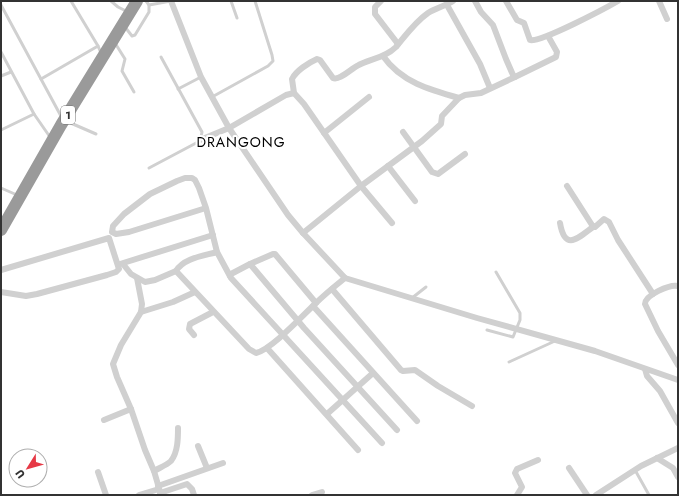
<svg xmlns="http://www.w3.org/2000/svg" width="679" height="496" font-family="Jost,sans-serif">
  <rect width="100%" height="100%" fill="#fff"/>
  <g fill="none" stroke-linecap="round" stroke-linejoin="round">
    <g stroke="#d0d0d0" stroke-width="3">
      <path d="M71 1 98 46"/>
      <path d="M111 1 118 7 128 12"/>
      <path d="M231 1 237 18"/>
      <path d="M1 5 62 118"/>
      <path d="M149 5 171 1"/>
      <path d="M125 27 132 36 135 35 149 12V5L146 1"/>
      <path d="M115 43 125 59 122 71 134 92"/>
      <path d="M1 52 34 114 50 137"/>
      <path d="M1 76 11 72"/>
      <path d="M41 79 98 46 101 53"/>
      <path d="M178 89 201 77"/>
      <path d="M212 97 268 66 273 61 272 55 255 1"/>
      <path d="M66 121 96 134"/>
      <path d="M1 130 34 114"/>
      <path d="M149 168 198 142 201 137 202 132 161 57"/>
      <path d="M1 188 17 195"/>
      <path d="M412 298 426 287"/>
      <path d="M487 330 513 337 520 320V313L496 272"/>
      <path d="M509 362 555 341"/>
      <path d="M635 470 649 495"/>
    </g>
    <g stroke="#d0d0d0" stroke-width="6">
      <path d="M171 1 201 77 229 128 288 215 303 233 345 278 477 318 595 351 678 380"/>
      <path d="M381 1 375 7V14L398 44"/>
      <path d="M475 1 481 12 493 25 506 59 513 75 515 77 556 57 557 52 548 36"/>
      <path d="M506 1 517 20 524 23 530 40C540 43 606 8 618 1"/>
      <path d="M659 1 667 19"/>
      <path d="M447 5 480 64 490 88"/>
      <path d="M383 56C401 82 430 90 459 98"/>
      <path d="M403 132 432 172 438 174 465 154"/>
      <path d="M324 133 369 97"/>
      <path d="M200 140 229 128 286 95 294 93"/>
      <path d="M388 166 415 201"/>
      <path d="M567 186 592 225 595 227 604 219 609 222 618 240 653 294"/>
      <path d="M206 208 129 232 116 234 112 232 113 226 124 214 150 194 177 181 185 178H192L195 180 199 188 206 208 217 252 231 278 382 443"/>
      <path d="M392 223 361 186 304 104 294 93 292 79C296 71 308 63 317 59L320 60 333 78C339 81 351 69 357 66 369 59 385 58 396 47 406 35 415 22 428 13 436 8 445 6 453 1"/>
      <path d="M560 223C565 252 578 238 593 227"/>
      <path d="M303 233 361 186 422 141 441 124 442 116 459 98 465 95 481 93 515 77"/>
      <path d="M120 264 213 235"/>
      <path d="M123 264 131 274 145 282 155 280 176 271 249 349 256 353C272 349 302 316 315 304 324 295 335 286 345 278"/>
      <path d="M250 264 273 254H275L316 303"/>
      <path d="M1 270 109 238 119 269 116 272 107 275 37 294 26 296 1 292"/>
      <path d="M176 271C184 258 203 256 217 252"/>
      <path d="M230 276 231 274 250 264 304 328 397 430"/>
      <path d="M137 278 142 304 141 312"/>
      <path d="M678 286C670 284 645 295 645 304L658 331 678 365"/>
      <path d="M332 289 401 370 403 371 415 370 438 386 472 406"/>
      <path d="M313 306 417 421"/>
      <path d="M194 335 189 329 190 324 213 312"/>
      <path d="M267 348 358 450"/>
      <path d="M645 369 647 376 660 391 678 423"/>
      <path d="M327 414 373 373"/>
      <path d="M104 420 131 409"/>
      <path d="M198 446 207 468"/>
      <path d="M657 458 673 468 678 477"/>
      <path d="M569 468 587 495"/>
      <path d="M154 471C159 468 167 465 171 461 178 452 178 438 178 428"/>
      <path d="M98 472 106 495"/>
      <path d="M158 486 223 463"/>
      <path d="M160 493 187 484 192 489 194 495"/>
      <path d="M139 495 159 489"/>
      <path d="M161 495 154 471 145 450 131 409 117 377 113 364 121 345 141 312 173 302 195 292"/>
      <path d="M312 495 322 492"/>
      <path d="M517 495 522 487 515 473 517 469 538 460"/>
      <path d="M596 495 641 466 678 448"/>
    </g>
    <path stroke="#9a9a9a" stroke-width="12" d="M1 230 61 125 137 1"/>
  </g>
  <g text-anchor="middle" stroke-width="4" stroke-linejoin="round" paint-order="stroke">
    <rect fill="#fff" stroke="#707070" stroke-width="1" x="61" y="106" width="14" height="18" rx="3"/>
    <g font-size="11" font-weight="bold" fill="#333">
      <text x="68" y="119">1</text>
    </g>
    <g font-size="14" letter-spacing="1" fill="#000" stroke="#fff">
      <text x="241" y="147">DRANGONG</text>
    </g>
  </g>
  <rect width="679" height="496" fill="none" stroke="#333333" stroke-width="4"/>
  <g transform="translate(28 468) rotate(233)"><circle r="19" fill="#ffffff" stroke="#adadad"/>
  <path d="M0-3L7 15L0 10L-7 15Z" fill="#e63946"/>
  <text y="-6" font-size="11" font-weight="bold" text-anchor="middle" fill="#333333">U</text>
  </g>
</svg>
